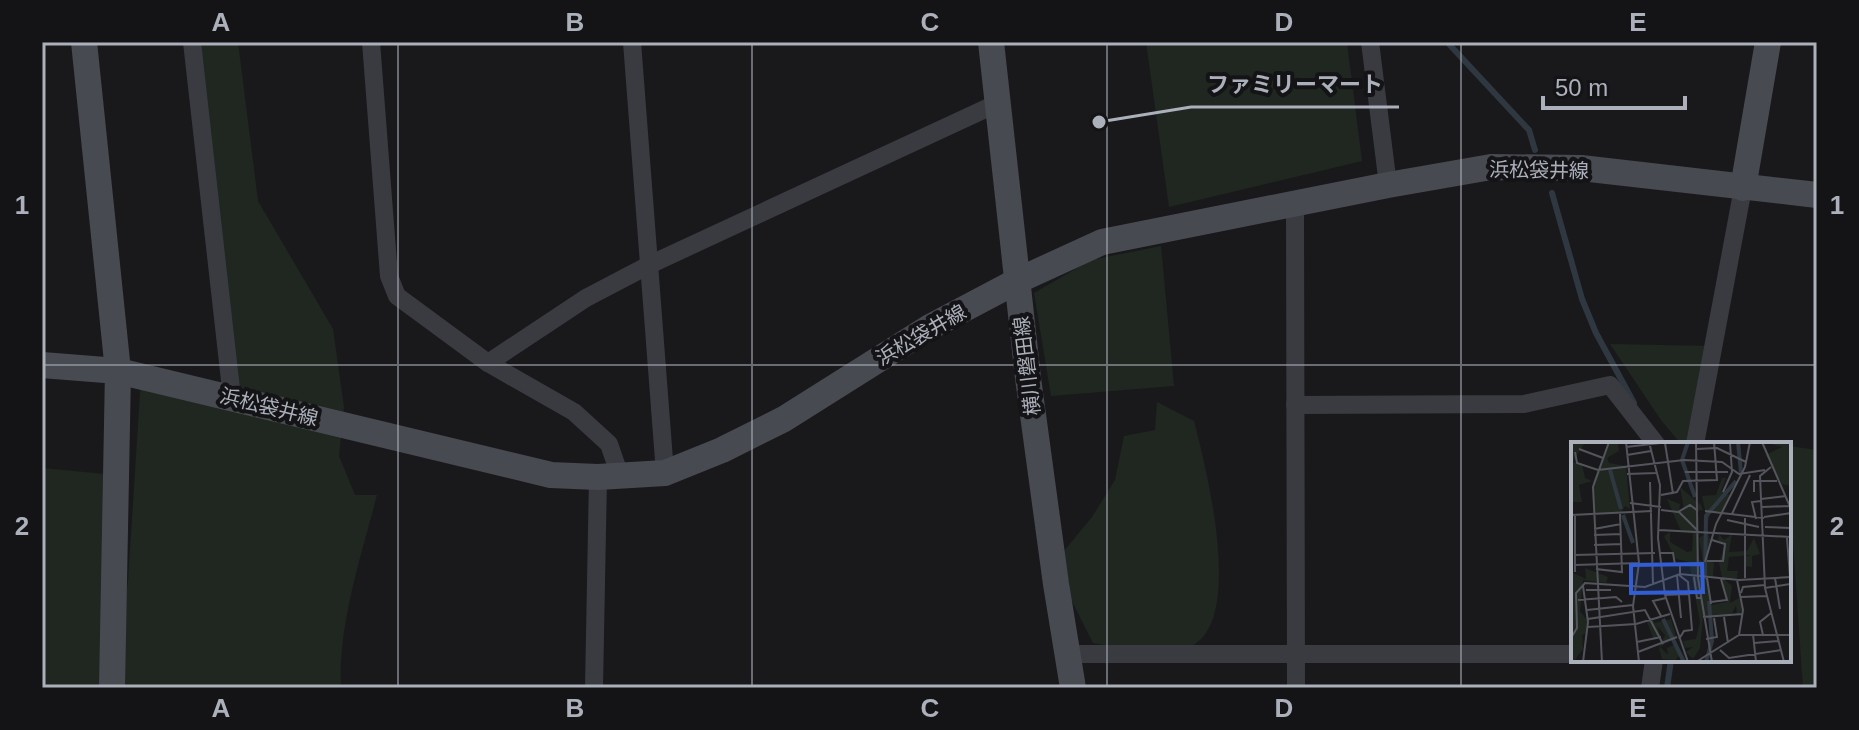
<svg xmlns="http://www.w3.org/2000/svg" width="1859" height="730" font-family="Arial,'Noto Sans JP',sans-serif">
  <rect width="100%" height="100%" fill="#19191c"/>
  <g fill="#1f2720">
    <path d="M197 42H238L258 201 333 329 344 407 339 456 355 495H377C361 557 338 624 341 688H112L128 582 141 377 232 398Z"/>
    <path d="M1146 42H1347L1362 161 1169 207Z"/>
    <path d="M1161 246 1174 386 1051 396 1034 293 1091 260Z"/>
    <path d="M1610 344 1713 346 1695 444H1681L1661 420Z"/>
    <path d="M1157 402 1194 421C1206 467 1243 613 1195 644 1166 662 1124 648 1093 643L1070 597 1064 551 1092 517 1115 480 1124 436 1155 430Z"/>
    <path d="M1789 446 1817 450V688H1803L1789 483Z"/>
    <path d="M42 468 116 475 100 688H42Z"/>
  </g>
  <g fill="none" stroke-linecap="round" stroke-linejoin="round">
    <g stroke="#2f3840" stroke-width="6">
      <path d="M1447 42 1529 130 1535 150"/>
      <path d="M1552 193 1582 299 1596 333 1634 403"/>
      <path d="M1667 688 1671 660"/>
    </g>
    <g stroke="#3a3b41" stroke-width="18">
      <path d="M192 42 232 398"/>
      <path d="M371 42 389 276 397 296 488 363 574 412 609 444 620 476"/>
      <path d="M632 42 665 473"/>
      <path d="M1370 42 1388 185"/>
      <path d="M1295 205 1296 688"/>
      <path d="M488 363 586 298 649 265 998 103"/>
      <path d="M1295 405 1524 404 1610 385 1656 444"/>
      <path d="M1695 444 1743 188"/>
      <path d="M1068 654H1573"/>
      <path d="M594 688 598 477"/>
      <path d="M1650 688 1654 660"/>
    </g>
    <g stroke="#484a51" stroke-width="26">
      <path d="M84 42 118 371 112 688"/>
      <path d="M991 42 1028 378 1056 584 1073 688"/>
      <path d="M1743 188 1768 42"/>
      <path d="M42 365 118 371 551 475 598 477 665 473 722 450 784 419 930 327 1017 281 1102 242 1388 185 1491 167 1581 168 1817 195"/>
    </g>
  </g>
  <path fill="none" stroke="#acb0bb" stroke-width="2" stroke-opacity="0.55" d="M398 42V688M752 42V688M1107 42V688M1461 42V688M42 365H1817"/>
  <g text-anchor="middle" stroke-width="8" stroke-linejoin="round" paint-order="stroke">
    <g font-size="20" fill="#acb0bb" stroke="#141417">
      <text transform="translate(1539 170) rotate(1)" y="7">浜松袋井線</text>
      <text transform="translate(921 335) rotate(-30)" y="7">浜松袋井線</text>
      <text transform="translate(1027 366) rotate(-97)" y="7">横川磐田線</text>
      <text transform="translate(269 407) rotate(14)" y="7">浜松袋井線</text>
    </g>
  </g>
  <g transform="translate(1571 442)">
    <rect width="220" height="220" fill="#19191c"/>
    <path d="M0 0H14L2 20 11 22 14 36 21 39 8 43 11 60H0ZM38 0H47L48 9 36 16 38 21 55 24 59 67 54 64 50 71 23 72 22 40ZM194 0H220V44L211 42 195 13 211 5ZM151 36H155L150 49 160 54 151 69H140L135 87 140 99 136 118 143 121 142 135H136L140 163 156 160 148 121 154 102 147 98 148 92 153 98 161 92 158 110 176 109 183 96 189 112 181 114V125L174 124 173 115 180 113 158 115 156 129H167L166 136 154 138 161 144 159 161 168 156 172 168 166 173 165 163 160 174 132 175 129 206 122 217 115 210 122 205 114 206 112 199 125 197 129 180 118 120 105 117 93 94 99 90V100L116 110 121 109 122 92 109 87 96 57 109 62 108 70 113 68 109 45 130 63 132 68H127L128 118 132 119 128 96 134 92V68L131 54 145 53ZM14 126 37 135 35 141 12 138 9 169 16 178V191L11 193 12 207 4 218 9 220H0V130L15 137ZM80 175 84 181 100 177 105 195 89 205 97 213 96 206 105 202 110 212 104 218 91 217 88 206 94 193 86 184 90 195 83 198 76 180Z" fill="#1f2720"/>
    <path fill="none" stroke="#2f3840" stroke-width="4" d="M117 0 111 18 124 55M167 0 170 31M39 28 50 67M52 73 62 101M134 137 135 74 165 39M92 177 113 220M135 220 141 199 138 159"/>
    <path fill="none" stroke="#54555c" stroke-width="2" d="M55 0 68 121 62 164 68 220M78 0 89 43 87 96 94 153 117 220M125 0 127 136 141 220M191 0 220 67M94 1 102 52M55 5 98 0M8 7 32 16M126 7 146 6 175 20M4 10 6 21 27 28 113 18 151 20 168 32 194 28M56 13 80 9M200 25 189 34 194 146 213 220M114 30H157M56 32 85 31M79 40 82 142M152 50 161 30 159 1 153 0M183 50V39H206M90 53 106 50 112 39 146 38 143 0M190 57 215 54M59 61 90 65M191 65 218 64M90 68 107 70 119 63 127 69M134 69 193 76M108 70 127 89M161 72 179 33M0 73 81 69M193 75 220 71M185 77 181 60 190 59M156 78 188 85M194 85 220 86M23 87 50 82M88 88 220 95M23 93 50 92M216 96 219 135M23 103 50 102M89 111H102L104 123M3 113 84 111M136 119H152L154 102 141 98M134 120 145 82 174 25 179 0M4 123 68 121M91 123H109V132M25 127 51 130 49 72M4 130V72M106 133 110 176M108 133 117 140 121 188 113 189 108 197M123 135 126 156H130M136 136 140 162M174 136V76M204 136 209 167M166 138 172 168 168 193M194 146 219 142M15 148H40M170 151 172 145 194 143M94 153 118 152M170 155 196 154M7 158 45 155 51 160M140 160 156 158 150 137M16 168 62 163M90 174 82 159 95 156M132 175 171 172M153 175 157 201M17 177 74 168 92 202M17 185 65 182 99 172M182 192 185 220M192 193 189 180 200 171M0 196 6 186 5 151 14 141 74 145 109 132 168 138 220 135M135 197 146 195 143 176M66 200 90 195M183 201 207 199M149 208 158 216 210 208M67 210 106 195M12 220 17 180 12 144M31 220 22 45 38 0M125 220 168 193H220"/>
    <path fill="#325dd4" fill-opacity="0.15" stroke="#325dd4" stroke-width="4" d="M131 122 132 150 60 151V123Z"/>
    <rect width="220" height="220" fill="none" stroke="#acb0bb" stroke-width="4"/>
  </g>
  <path fill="none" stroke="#acb0bb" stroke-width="3" d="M1099 122L1191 107H1399"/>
  <circle fill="#acb0bb" stroke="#141417" stroke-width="3" cx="1099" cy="122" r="8"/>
  <g font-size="22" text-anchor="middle" font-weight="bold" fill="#acb0bb" stroke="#141417" stroke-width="8" stroke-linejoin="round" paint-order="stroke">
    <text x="1295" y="92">ファミリーマート</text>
  </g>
  <rect width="1859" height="730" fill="none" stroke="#141417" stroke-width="88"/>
  <path d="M1543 96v12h142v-12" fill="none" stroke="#acb0bb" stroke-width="4"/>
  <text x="1555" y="96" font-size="24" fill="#acb0bb" stroke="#141417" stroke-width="6" paint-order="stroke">50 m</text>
  <rect x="44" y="44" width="1771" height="642" fill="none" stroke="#acb0bb" stroke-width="3"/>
  <g font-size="26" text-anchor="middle" font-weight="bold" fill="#acb0bb">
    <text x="221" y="31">A</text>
    <text x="575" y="31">B</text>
    <text x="930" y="31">C</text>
    <text x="1284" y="31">D</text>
    <text x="1638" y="31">E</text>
    <text x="22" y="214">1</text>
    <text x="1837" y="214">1</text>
    <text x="22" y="535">2</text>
    <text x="1837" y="535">2</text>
    <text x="221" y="717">A</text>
    <text x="575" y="717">B</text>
    <text x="930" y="717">C</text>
    <text x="1284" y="717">D</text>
    <text x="1638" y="717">E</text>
  </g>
</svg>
